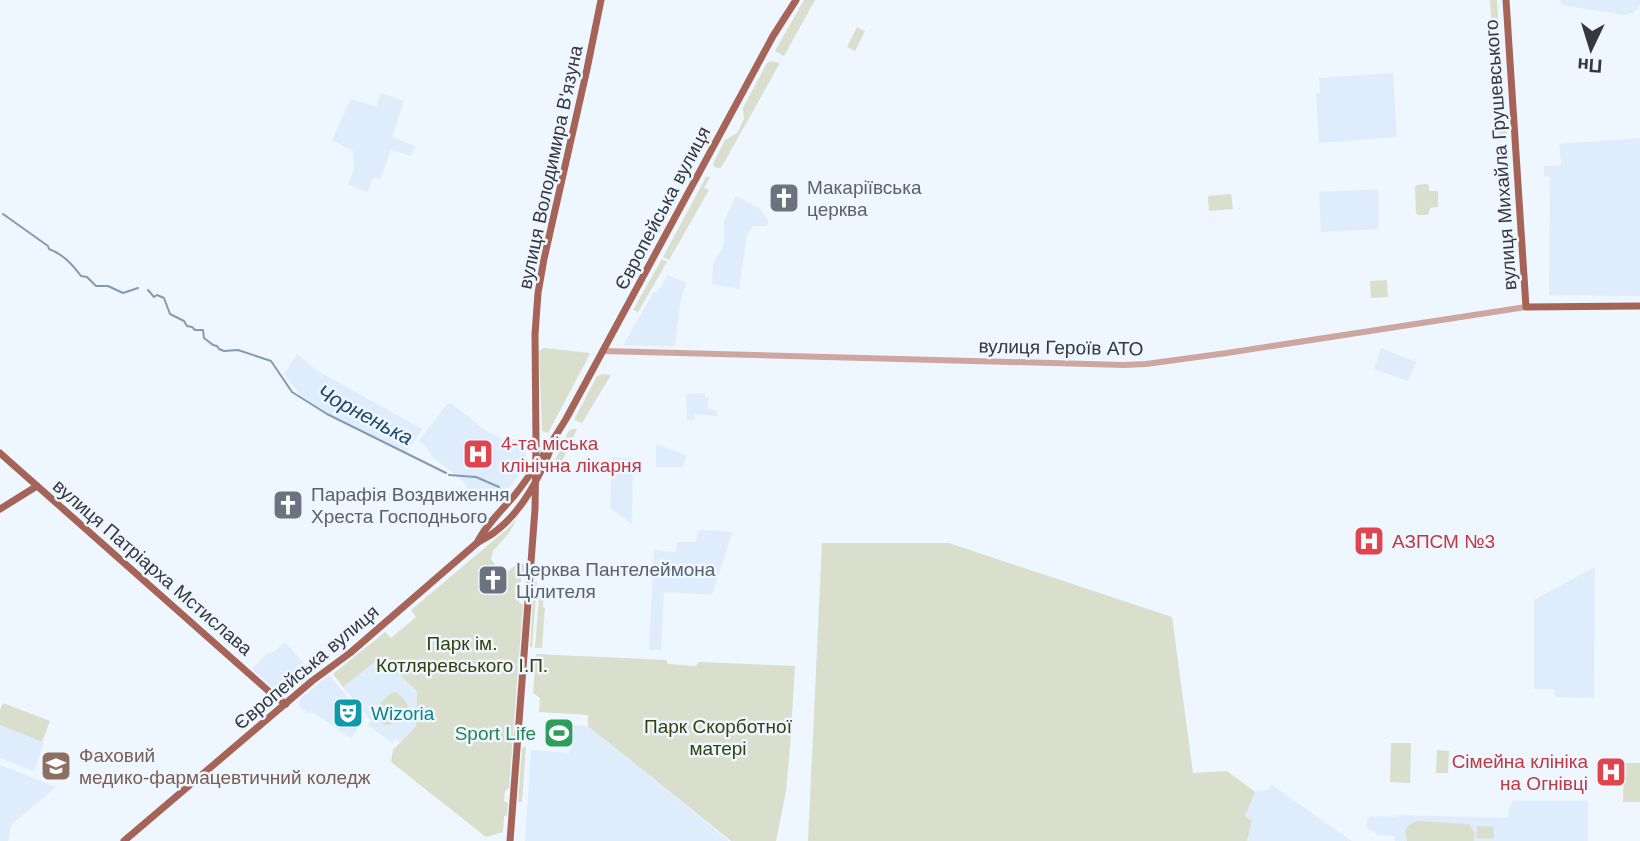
<svg xmlns="http://www.w3.org/2000/svg" width="1640" height="841" font-family="Arial,sans-serif">
  <rect width="100%" height="100%" fill="#eef6ff"/>
  <g fill="#dfecfb">
    <path d="M1560 0H1640V6L1633 13 1624 15 1562 5Z"/>
    <path d="M1393 73 1397 137 1319 143 1316 94 1320 93 1319 78Z"/>
    <path d="M381 93 404 101 392 137 415 146 411 156 391 150 380 179 373 178 368 192 348 185 354 169 353 151 332 140 351 99 376 107Z"/>
    <path d="M1640 138V296L1549 295 1550 177 1544 176V166L1561 165 1559 144Z"/>
    <path d="M1378 189 1379 229 1321 232 1319 192Z"/>
    <path d="M736 196 760 209 768 220 767 226H753L747 234 739 289 712 284 713 265 716 258 724 246V221Z"/>
    <path d="M668 275 676 279 686 282 680 304 675 346 623 345 654 292 657 293Z"/>
    <path d="M1381 348 1416 362 1408 381 1374 369Z"/>
    <path d="M297 354 316 370 422 429 406 453 307 403 284 374Z"/>
    <path d="M705 393V397L709 398 707 409 716 410 718 416 695 414 694 420H687L686 394Z"/>
    <path d="M451 403 486 431 503 439H526V463L512 484 493 501 487 495 479 502 459 477 432 457 429 450 419 441 447 404Z"/>
    <path d="M656 444 686 455 683 467H656Z"/>
    <path d="M612 457 633 458 632 524 610 508Z"/>
    <path d="M698 530 726 531 732 533 712 595 664 592 661 650H649L654 549 661 551 676 552 677 542H696Z"/>
    <path d="M1595 567 1594 698 1555 697 1554 689H1534V600Z"/>
    <path d="M285 642 311 671 286 692 281 693H278L252 669 268 653 274 652Z"/>
    <path d="M381 656 417 691 416 726 400 742 397 738 391 742 368 725 371 721 343 687Z"/>
    <path d="M329 675 365 718 351 738 314 713H308L299 707 300 699Z"/>
    <path d="M0 725 44 743 34 771 0 758Z"/>
    <path d="M572 725 588 726 729 841H525L531 750 570 753Z"/>
    <path d="M0 765 56 787 11 825 8 841H0Z"/>
    <path d="M1272 785 1352 841H1247L1252 821 1245 816 1255 792 1267 790Z"/>
    <path d="M1513 801H1588V841H1395V836L1378 835 1367 828V818L1371 816 1396 817 1397 815 1508 818V810Z"/>
  </g>
  <g fill="#d9dfcc">
    <path d="M804 0H815L784 56 775 51Z"/>
    <path d="M1490 0H1497L1501 59 1494 60Z"/>
    <path d="M857 27 865 31 855 51 847 47Z"/>
    <path d="M771 61 780 63 721 168 714 167 713 164 725 140 737 133 744 119 743 108 767 63Z"/>
    <path d="M1495 69H1502L1507 134H1499Z"/>
    <path d="M706 177H710L704 188 709 190 669 260 663 257Z"/>
    <path d="M1427 184 1429 186V191H1438V207L1430 208 1428 215H1418L1416 213 1415 187 1417 185Z"/>
    <path d="M1231 194 1233 209 1209 211 1208 196Z"/>
    <path d="M662 259 667 262 638 312 633 310Z"/>
    <path d="M1387 280 1388 297 1371 298 1370 281Z"/>
    <path d="M544 348 589 353 590 354 548 433 542 431 539 351Z"/>
    <path d="M603 374 611 375 582 423 575 420V418L597 376Z"/>
    <path d="M572 429H577L558 470H556L553 467V465L568 432Z"/>
    <path d="M517 519 509 533 493 551 491 559 496 566 482 579 487 583V588H492L498 592C505 579 509 561 526 564L525 577 521 579 519 603 523 604 509 788 505 791 504 801 508 803 507 816H504L503 832 486 837 391 762 393 750 416 726 417 691 381 657 343 687 333 674 385 632 391 638 416 617 411 610 506 530Z"/>
    <path d="M822 543H949L1172 617 1193 773 1227 771 1255 792 1245 816 1252 821 1247 841H808Z"/>
    <path d="M537 581 532 648 530 647 534 583Z"/>
    <path d="M540 585H544L543 607 545 608 542 648H535Z"/>
    <path d="M536 654 666 660 668 664 696 666 699 662 795 666 790 746 786 791 776 841H731L588 726V715L539 712 540 698 533 693Z"/>
    <path d="M395 692C401 694 408 703 408 709L390 725H384L375 715 374 709 390 694Z"/>
    <path d="M3 703 50 721 42 742 0 725V710Z"/>
    <path d="M1391 743H1411L1410 783 1390 782Z"/>
    <path d="M526 746 522 802H518L522 748Z"/>
    <path d="M1437 750 1449 751 1448 773H1436Z"/>
    <path d="M1624 763H1640V802H1623Z"/>
    <path d="M1417 821 1469 824 1475 833 1474 841H1407L1405 830 1409 825Z"/>
    <path d="M1477 826 1494 827V839L1476 838Z"/>
  </g>
  <g fill="none" stroke-linecap="round" stroke-linejoin="round">
    <g stroke="#839bb1" stroke-width="2">
      <path d="M3 214 48 246 49 249C61 253 73 265 81 276L87 277 96 286H108L123 293 138 288"/>
      <path d="M148 290 154 297 157 295 164 298 170 314 184 321 187 326 192 327 195 330H203L204 338 213 345 217 346 219 349 224 351 238 350 271 361 292 392 327 414 446 473"/>
      <path d="M449 475 476 477 499 487"/>
    </g>
    <path stroke="#cda79f" stroke-width="6" d="M603 351 1124 365 1146 364 1227 353 1526 307"/>
    <g stroke="#a56457" stroke-width="7">
      <path d="M1506 0 1526 307 1640 306"/>
      <path d="M0 453 273 695 286 704"/>
      <path d="M0 509 37 486"/>
      <path d="M477 543C486 525 501 511 514 496 533 472 550 445 566 419L773 36 796 0"/>
      <path d="M124 841 312 681 350 653 477 543C483 539 490 536 496 531 523 510 539 478 552 446"/>
      <path d="M510 841 535 509 536 443 535 334 538 293 544 259 587 69 601 0"/>
    </g>
  </g>
  <defs>
    <g id="church-square" transform="scale(1.575)"><rect x="-9" y="-9" width="18" height="18" rx="4" fill="#6b7280" stroke="#eef6ff"/><path d="M-1.2-6h2.4v3.5h3.3v2.4h-3.3V6h-2.4V-.1h-3.3v-2.4h3.3Z" fill="#fff"/></g>
    <g id="hospital-square" transform="scale(1.575)"><rect x="-9" y="-9" width="18" height="18" rx="4" fill="#e0444e" stroke="#eef6ff"/><path d="M-5-5h3v3.5h4V-5h3V5h-3V1.5h-4V5h-3Z" fill="#fff"/></g>
    <g id="theatre-square" transform="scale(1.575)"><rect x="-9" y="-9" width="18" height="18" rx="4" fill="#0f9aa8" stroke="#eef6ff"/><path d="M-5-5.5Q0-4 5-5.5V0Q5 5 0 6Q-5 5-5 0ZM-3.3-2.5H-1v1.5H-3.3ZM1-2.5H3.3v1.5H1ZM-2.8 1Q0 5.5 2.8 1Z" fill="#fff"/></g>
    <g id="stadium-square" transform="scale(1.575)"><rect x="-9" y="-9" width="18" height="18" rx="4" fill="#2e9e5b" stroke="#eef6ff"/><path d="M0-5a6.5 5 0 1 0 0 10a6.5 5 0 1 0 0-10ZM-3.5-1.8h7v3.6h-7Z" fill="#fff"/></g>
    <g id="university-square" transform="scale(1.575)"><rect x="-9" y="-9" width="18" height="18" rx="4" fill="#8d6e63" stroke="#eef6ff"/><path d="M0-5L7-2L0 1L-7-2ZM-4 1L0 2.5L4 1V4Q0 6-4 4Z" fill="#fff"/></g>
  </defs>
  <g fill-rule="evenodd">
    <use href="#church-square" x="784" y="198"/>
    <use href="#hospital-square" x="478" y="454"/>
    <use href="#church-square" x="288" y="505"/>
    <use href="#hospital-square" x="1369" y="541"/>
    <use href="#church-square" x="493" y="580"/>
    <use href="#theatre-square" x="348" y="713"/>
    <use href="#stadium-square" x="559" y="733"/>
    <use href="#university-square" x="56" y="766"/>
    <use href="#hospital-square" x="1611" y="772"/>
  </g>
  <g text-anchor="middle" stroke-width="5" stroke-linejoin="round" paint-order="stroke">
    <g font-size="19" fill="#35383c" stroke="#eef6ff">
      <text transform="translate(1500 155) rotate(-94)" y="7">вулиця Михайла Грушевського</text>
      <text transform="translate(550 167) rotate(-78)" y="7">вулиця Володимира В'язуна</text>
      <text transform="translate(662 208) rotate(-62)" y="7">Європейська вулиця</text>
      <text transform="translate(1061 347) rotate(1)" y="7">вулиця Героїв АТО</text>
      <text transform="translate(153 567) rotate(41)" y="7">вулиця Патріарха Мстислава</text>
      <text transform="translate(306 667) rotate(-40)" y="7">Європейська вулиця</text>
    </g>
    <g font-size="19" fill="#5b616d" stroke="#eef6ff" text-anchor="start">
      <text x="807" y="194">Макаріївська<tspan x="807" dy="22">церква</tspan></text>
      <text x="311" y="501">Парафія Воздвиження<tspan x="311" dy="22">Хреста Господнього</tspan></text>
      <text x="516" y="576">Церква Пантелеймона<tspan x="516" dy="22">Цілителя</tspan></text>
    </g>
    <g font-size="19" fill="#be3a42" stroke="#eef6ff" text-anchor="start">
      <text x="501" y="450">4-та міська<tspan x="501" dy="22">клінічна лікарня</tspan></text>
      <text x="1392" y="548">АЗПСМ №3</text>
      <text x="1588" y="768" text-anchor="end">Сімейна клініка<tspan x="1588" dy="22">на Огнівці</tspan></text>
    </g>
    <g font-size="19" fill="#36400d" stroke="#eef6ff">
      <text x="462" y="650">Парк ім.<tspan x="462" dy="22">Котляревського І.П.</tspan></text>
      <text x="718" y="733">Парк Скорботної<tspan x="718" dy="22">матері</tspan></text>
    </g>
    <g font-size="19" fill="#0d838f" stroke="#eef6ff" text-anchor="start">
      <text x="371" y="720">Wizoria</text>
    </g>
    <g font-size="19" fill="#27864d" stroke="#eef6ff" text-anchor="end">
      <text x="536" y="740">Sport Life</text>
    </g>
    <g font-size="19" fill="#785e54" stroke="#eef6ff" text-anchor="start">
      <text x="79" y="762">Фаховий<tspan x="79" dy="22">медико-фармацевтичний коледж</tspan></text>
    </g>
    <g font-size="21" font-style="italic" fill="#224a6b" stroke="#eef6ff">
      <text transform="translate(365 415) rotate(28)" y="7">Чорненька</text>
    </g>
  </g>
  <g transform="translate(1591 49) rotate(184)" stroke="#eef6ff" stroke-width="5" paint-order="stroke">
  <path d="M0-5L12 26L0 18L-12 26Z" fill="#35383c"/>
  <text y="-10" font-size="19" font-weight="bold" text-anchor="middle" fill="#35383c">Пн</text>
  </g>
</svg>
